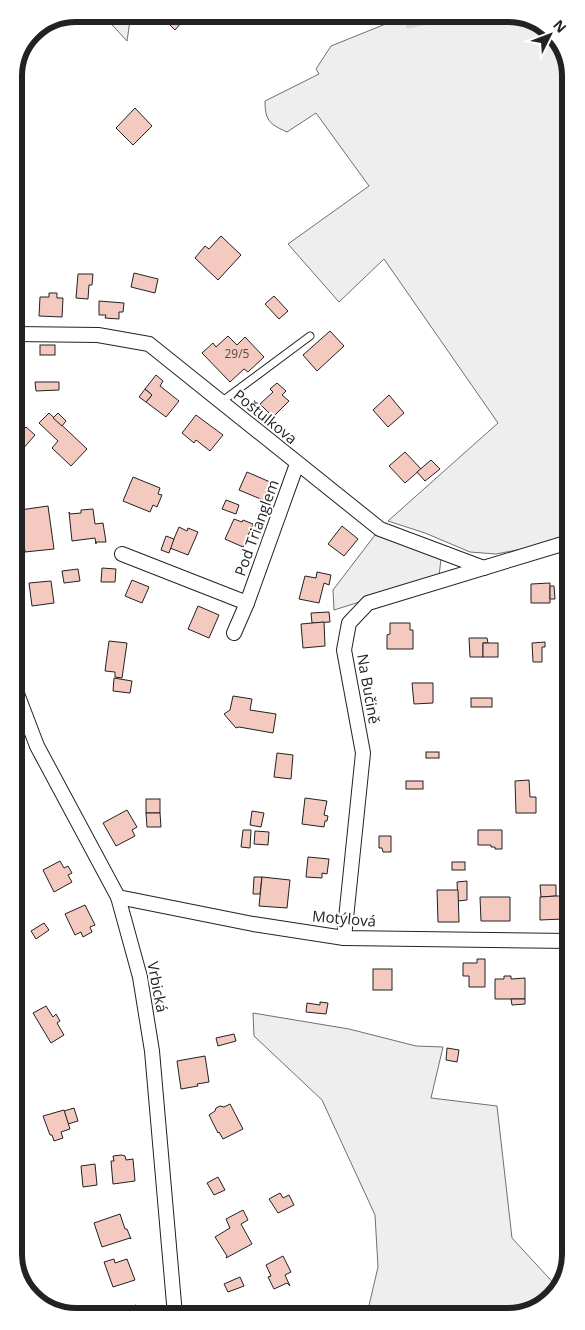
<svg xmlns="http://www.w3.org/2000/svg" width="585" height="1330" font-family="'Open Sans',sans-serif">
  <rect width="100%" height="100%" fill="#fff"/>
  <g fill="#eee" stroke="#6f6f6f">
    <path d="M102 14H131L127 41Z"/>
    <path d="M390 14H513L546 27 568 56 569 536 538 546 496 554 470 552 425 533 388 521 498 423 384 259 339 302 288 244 369 186 316 113 287 132C269 124 265 120 265 101L319 74 316 69 331 46 393 21Z"/>
    <path d="M375 535 441 558 439 577 334 610 333 590Z"/>
    <path d="M253 1013 349 1029 416 1046 443 1047 431 1098 497 1106 512 1238 559 1289 558 1291 529 1313 367 1314 378 1267 375 1215 322 1100 254 1036Z"/>
  </g>
  <g fill="none" stroke-linecap="round" stroke-linejoin="round">
    <path stroke="#d9d9d9" stroke-width="4.5" d="M408 26 472 14"/>
  </g>
  <g fill="#f3c9c0" stroke="#222">
    <path d="M159 14H189L175 30Z"/>
    <path d="M135 108 152 126 133 145 116 128Z"/>
    <path d="M14 210 20 225 14 227Z"/>
    <path d="M221 236 241 255 218 280 195 258 205 246 209 249Z"/>
    <path d="M134 273 158 279 155 293 131 287Z"/>
    <path d="M78 274H93L92 285H89L88 299 76 298Z"/>
    <path d="M49 293H57V298H63L62 317 39 316 40 297H49Z"/>
    <path d="M274 296 288 311 279 319 265 304Z"/>
    <path d="M99 301 124 303 123 312H119V319L105 318 106 315H99Z"/>
    <path d="M330 331 344 346 317 371 303 355Z"/>
    <path d="M228 336 237 345 245 337 264 357 248 372 244 369 230 382 202 353 213 343 216 347Z"/>
    <rect x="40" y="345" width="15" height="10"/>
    <path d="M15 346V349H19V358H16L17 367H15Z"/>
    <path d="M15 367H17L18 376H21L22 385H18L19 388H15Z"/>
    <path d="M156 375 163 381 160 386 179 401 166 417 146 402 152 395 145 389Z"/>
    <path d="M35 382H59V390L36 391Z"/>
    <path d="M277 383 286 391 282 395 289 401 273 417 260 404 273 392 270 389Z"/>
    <path d="M145 389 152 395 146 402 139 397Z"/>
    <path d="M389 395 404 413 388 427 373 410Z"/>
    <path d="M49 413 87 449 71 466 52 448 58 441 39 423Z"/>
    <path d="M58 413 66 421 62 426 53 418Z"/>
    <path d="M196 415 223 435 210 451 196 440 194 443 182 433Z"/>
    <path d="M26 427 35 435 15 458V432L18 428 22 431Z"/>
    <path d="M405 452 421 469 405 483 389 466Z"/>
    <path d="M431 460 440 469 425 481 417 472Z"/>
    <path d="M247 472 270 482 263 500 239 490Z"/>
    <path d="M133 477 160 488 158 494 162 495 157 507 153 505 150 512 123 501Z"/>
    <path d="M226 500 239 505 236 514 222 509Z"/>
    <path d="M48 506 54 549 25 552 20 510Z"/>
    <path d="M93 509 95 524 103 523 106 542H96V544L95 538 72 541 69 512 70 514 81 513V510Z"/>
    <path d="M234 519 242 522 243 520 253 524 243 547 225 539Z"/>
    <path d="M342 526 358 539 344 556 328 544Z"/>
    <path d="M179 527 187 531 188 528 198 532 188 555 170 548Z"/>
    <path d="M166 536 174 539 169 553 161 550Z"/>
    <path d="M102 568 116 569 115 582H101Z"/>
    <path d="M78 569 80 581 64 583 62 571Z"/>
    <path d="M317 572 331 575 329 585 324 583 319 603 299 599 305 576 316 578Z"/>
    <path d="M132 580 149 587 142 603 125 596Z"/>
    <path d="M51 581 54 603 32 606 29 583Z"/>
    <path d="M550 583V603H531V584Z"/>
    <path d="M564 585H569V594L565 595Z"/>
    <path d="M550 586H554L555 599H550Z"/>
    <path d="M198 606 219 615 209 638 188 629Z"/>
    <path d="M329 612 330 622 312 623 311 613Z"/>
    <path d="M324 622 325 646 303 648 301 624Z"/>
    <path d="M390 623H410V630H413V649H387V635L390 634Z"/>
    <path d="M469 638H487L488 643H483V657H470Z"/>
    <path d="M109 641 127 643 122 678 115 677V672L105 671Z"/>
    <path d="M545 642V647H542V662H533L532 643Z"/>
    <rect x="483" y="643" width="15" height="14"/>
    <path d="M114 678 132 681 130 693 113 691Z"/>
    <path d="M412 683H433V703L414 704Z"/>
    <path d="M233 696 252 699 250 710 276 714 273 733 239 727 236 728 224 714 230 710Z"/>
    <rect x="471" y="698" width="21" height="9"/>
    <rect x="426" y="752" width="13" height="6"/>
    <path d="M277 753 293 755 291 779 274 777Z"/>
    <path d="M529 780 530 797H536V813H516L515 781Z"/>
    <rect x="406" y="781" width="17" height="8"/>
    <path d="M305 798 327 801 324 815 328 816 327 821H325L324 827 302 824Z"/>
    <rect x="146" y="799" width="14" height="14"/>
    <path d="M127 810 137 827 132 830 135 836 116 846 103 823Z"/>
    <path d="M252 811 264 813 261 827 250 825Z"/>
    <path d="M146 813H160L161 827H147Z"/>
    <path d="M243 830H251L250 848 241 847Z"/>
    <path d="M478 830H502V849H495V847H491V845H478Z"/>
    <path d="M255 831 269 832 268 845 254 844Z"/>
    <path d="M379 836H391V852H383L382 848H379Z"/>
    <path d="M308 857 329 859 327 874 322 873V878L306 877Z"/>
    <path d="M60 861 64 868 68 866 72 873 68 875 72 882 54 892 43 870Z"/>
    <rect x="452" y="862" width="13" height="8"/>
    <path d="M254 877H262L260 894H253Z"/>
    <path d="M262 877 290 880 287 908 259 906Z"/>
    <path d="M467 881V900L458 901 457 882Z"/>
    <path d="M540 885H556V896L541 897Z"/>
    <path d="M437 890H458L459 922H438Z"/>
    <path d="M556 896H570V909H563V919L540 920V897Z"/>
    <path d="M480 897H510V921H481Z"/>
    <path d="M85 905 95 925 90 927 92 932 83 937 81 932 75 935 65 914Z"/>
    <path d="M44 923 49 930 36 939 31 931Z"/>
    <path d="M477 959H485V987H469V976H463V963H477Z"/>
    <rect x="373" y="969" width="19" height="21"/>
    <path d="M504 976H511V979L525 978V999H495V979H504Z"/>
    <path d="M511 999H525V1004L512 1005Z"/>
    <path d="M320 1002 328 1003 326 1014 306 1012 307 1003 320 1005Z"/>
    <path d="M46 1006 53 1017 56 1014 60 1021 57 1023 64 1035 51 1043 33 1013Z"/>
    <path d="M234 1034 236 1041 218 1046 216 1038Z"/>
    <path d="M447 1048 459 1050 457 1062 446 1060Z"/>
    <path d="M205 1056 209 1082 197 1084 198 1086 181 1089 177 1061Z"/>
    <path d="M230 1104 243 1129 223 1139 219 1132 218 1133 209 1115 215 1111 216 1108 220 1106 224 1107Z"/>
    <path d="M74 1108 78 1121 68 1124 64 1111Z"/>
    <path d="M64 1110 70 1129 61 1132 63 1138 54 1141 52 1135H50L43 1116Z"/>
    <path d="M20 1146 24 1155 17 1158V1147Z"/>
    <path d="M122 1155 125 1156 126 1160 133 1159 135 1181 113 1184 111 1161H114L113 1156Z"/>
    <path d="M95 1164 97 1185 83 1187 81 1166Z"/>
    <path d="M218 1177 225 1190 214 1195 207 1183Z"/>
    <path d="M280 1193 283 1198 289 1195 294 1205 278 1213 269 1199Z"/>
    <path d="M243 1210 248 1220 241 1224 252 1244 226 1258 227 1256 215 1237 230 1228 226 1219Z"/>
    <path d="M120 1214 125 1229H127L131 1239 130 1238 102 1247 94 1223Z"/>
    <path d="M283 1256 291 1272 285 1275 290 1286 287 1283 274 1289 268 1277 271 1276 266 1265Z"/>
    <path d="M114 1259 115 1263 127 1259 135 1280 113 1287 104 1262Z"/>
    <path d="M240 1277 244 1286 228 1292 224 1284Z"/>
    <path d="M136 1305 140 1316H110L109 1314Z"/>
    <rect x="191" y="1307" width="34" height="8"/>
  </g>
  <g fill="none" stroke-linecap="round" stroke-linejoin="round">
    <g stroke="#222" stroke-width="9">
      <path id="service" d="M221 402 310 336"/>
    </g>
    <g stroke="#222" stroke-width="16">
      <g id="minor">
        <path d="M15 334 98 335 149 344 380 529 484 568"/>
        <path d="M122 554 247 603 297 464"/>
        <path d="M234 633 247 603"/>
        <path d="M16 691 37 746 118 897 140 977 152 1051 175 1315"/>
        <path d="M118 897 253 924 344 938 570 941"/>
        <path d="M344 938 363 753 344 650 349 623 368 603 569 542"/>
      </g>
    </g>
    <use href="#service" stroke="#fff" stroke-width="7"/>
    <use href="#minor" stroke="#fff" stroke-width="14"/>
  </g>
  <g text-anchor="middle" stroke-width="4" stroke-linejoin="round" paint-order="stroke">
    <g font-size="12" fill="#564c4a">
      <text x="237" y="358">29/5</text>
    </g>
    <g font-size="15" fill="#222" stroke="#fff">
      <text transform="translate(265 417) rotate(39)" y="5">Poštulkova</text>
      <text transform="translate(257 528) rotate(-70)" y="5">Pod Trianglem</text>
      <text transform="translate(368 689) rotate(80)" y="5">Na Bučině</text>
      <text transform="translate(344 919) rotate(5)" y="5">Motýlová</text>
      <text transform="translate(157 987) rotate(79)" y="5">Vrbická</text>
    </g>
  </g>
  <path d="M0 0H585V1330H0ZM76 22H508A54 54 0 0 1 562 76V1254A54 54 0 0 1 508 1308H76A54 54 0 0 1 22 1254V76A54 54 0 0 1 76 22Z" fill="#fff" fill-rule="evenodd"/>
  <path fill="none" stroke="#222" stroke-width="6" d="M76 22H508A54 54 0 0 1 562 76V1254A54 54 0 0 1 508 1308H76A54 54 0 0 1 22 1254V76A54 54 0 0 1 76 22Z"/>
  <g transform="translate(550 35) rotate(48)" stroke="#ffffff" stroke-width="4" paint-order="stroke">
  <path d="M0-4L9 19L0 12L-9 19Z" fill="#222222"/>
  <text y="-8" font-size="14" font-weight="bold" text-anchor="middle" fill="#222222">N</text>
  </g>
</svg>
